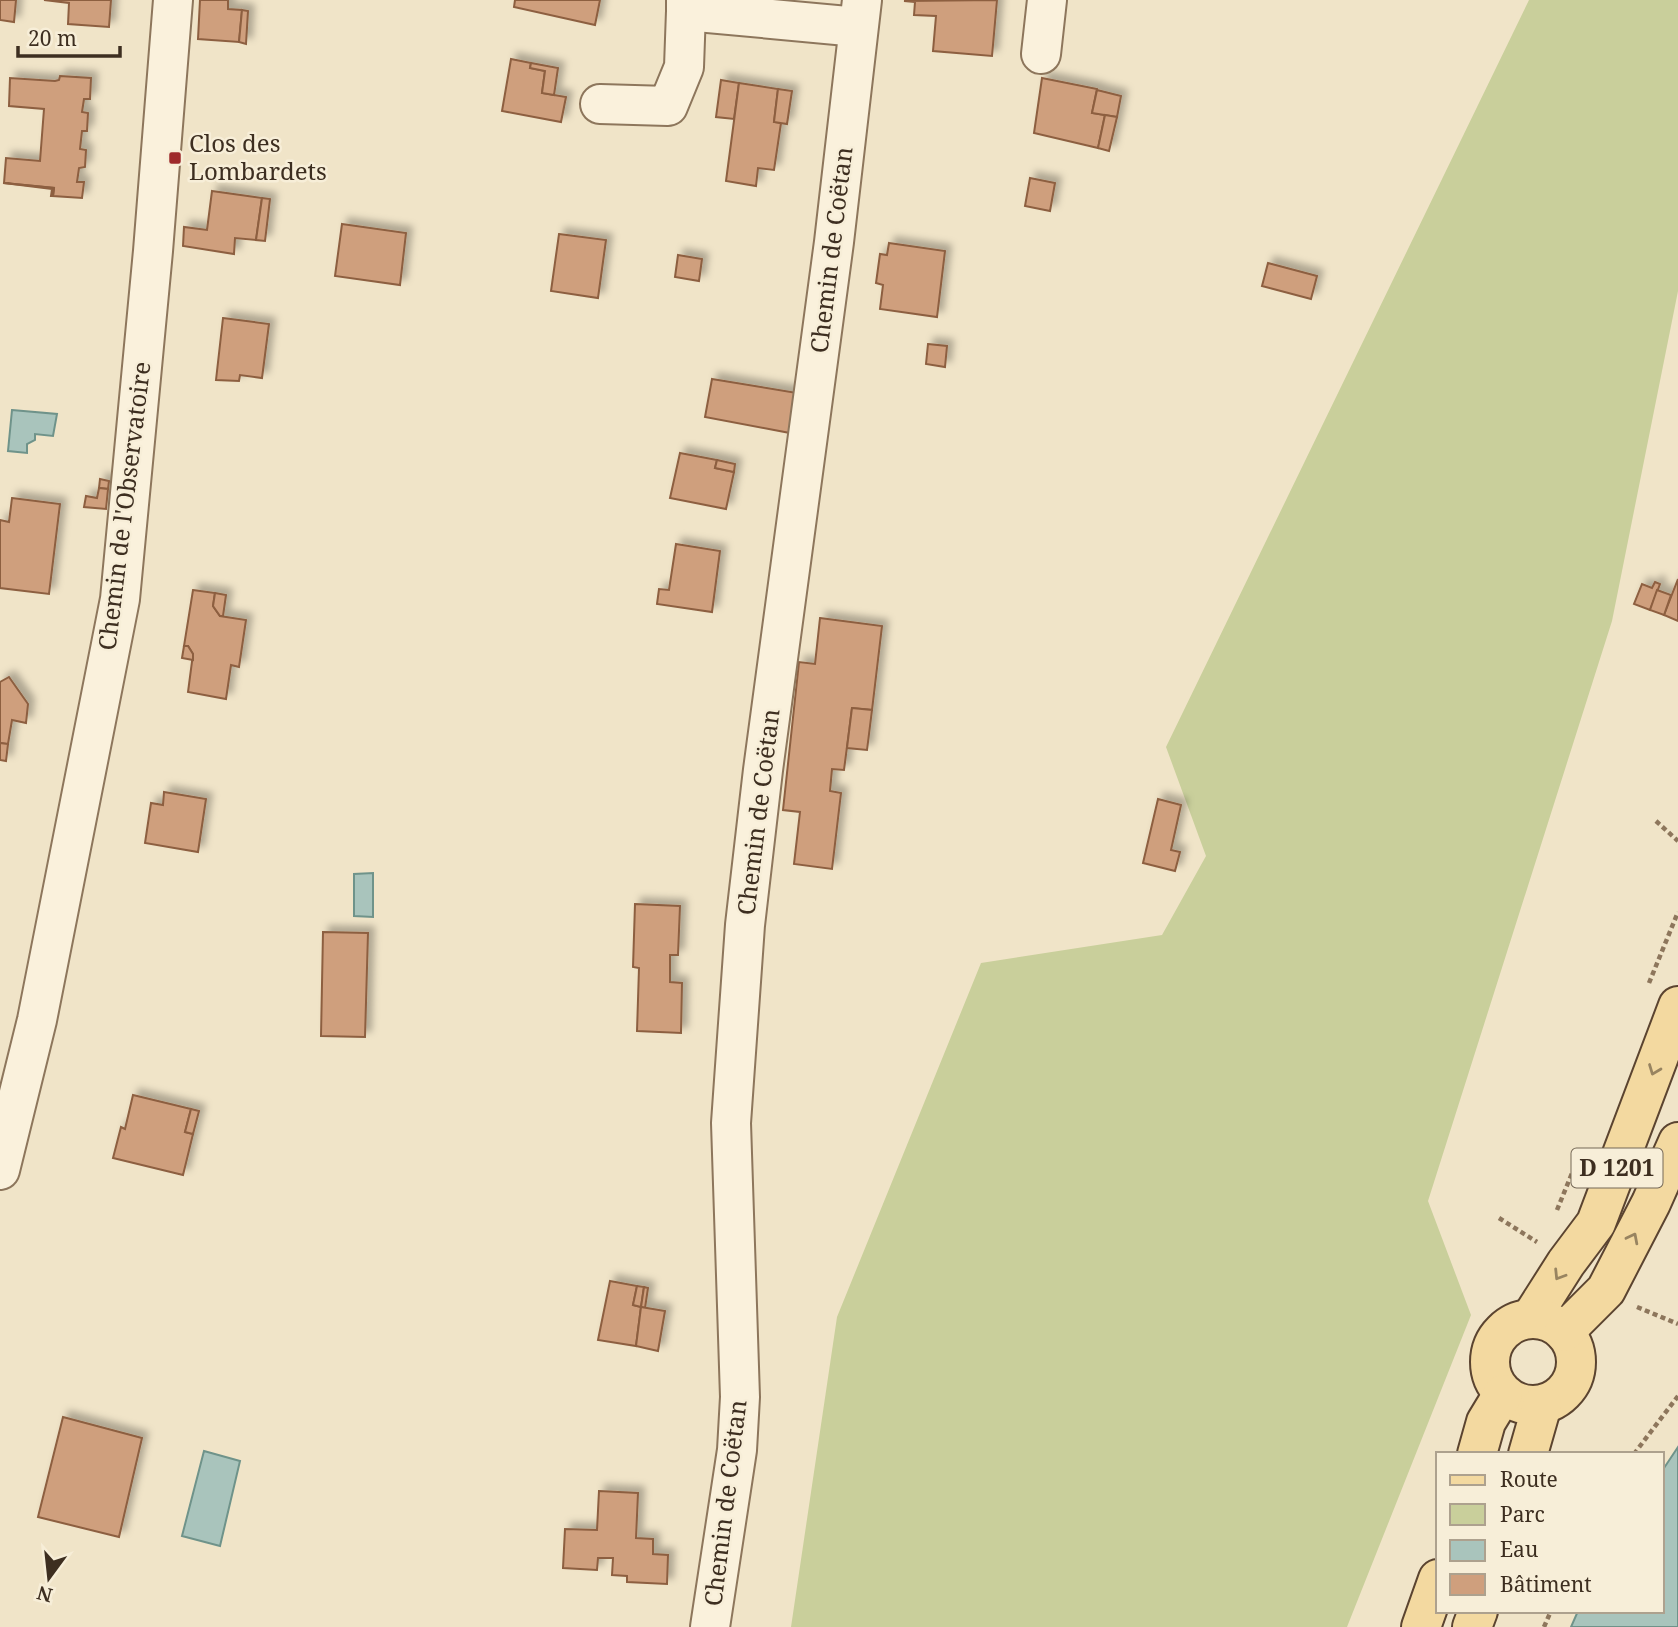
<svg xmlns="http://www.w3.org/2000/svg" width="1678" height="1627" font-family="'Noto Serif',serif">
  <defs>
    <filter id="shadow"><feDropShadow dx="6" dy="-6" stdDeviation="3.5" flood-color="#0004"/></filter>
  </defs>
  <rect width="100%" height="100%" fill="#f0e4c8"/>
  <path fill="#c9cf9b" d="M1529 0H1678V291L1612 621 1428 1201 1471 1315 1347 1627H791L837 1317 981 963 1162 935 1206 856 1166 747Z"/>
  <g fill="#a9c4bc" stroke="#6f938a" stroke-width="2">
    <path d="M12 410 57 414 53 436 35 434V440L27 444V453L8 451Z"/>
    <path d="M373 873V917L354 916V874Z"/>
    <path d="M1678 1447V1627H1571L1578 1611H1662V1471Z"/>
    <path d="M204 1451 240 1461 220 1546 182 1536Z"/>
  </g>
  <g fill="#cf9f7d" stroke="#8d5f41" stroke-width="2" filter="url(#shadow)">
    <path d="M0 0H16L14 22 0 20Z"/>
    <path d="M44 0H111L109 27 68 24 69 3Z"/>
    <path d="M200 0H228V9L242 10 239 42 198 39Z"/>
    <path d="M515 0H600L595 25 514 7Z"/>
    <path d="M997 0 992 56 933 51 936 16 914 15 915 2 904 1Z"/>
    <path d="M242 10 248 11 246 44 239 42Z"/>
    <path d="M511 59 531 63 530 68 545 71 542 93 566 97 561 122 502 111Z"/>
    <path d="M531 63 558 68 554 95 542 93 545 71 530 68Z"/>
    <path d="M60 76 91 78 90 99H84L82 112 88 113 87 131H82L80 149 86 150 85 167 79 168 77 182H84L82 198 53 196 54 188 4 183 6 158 40 161 44 109 9 106 10 78 55 81 59 80Z"/>
    <path d="M1042 78 1097 89 1092 113 1105 115 1098 148 1034 133Z"/>
    <path d="M721 80 739 83 734 119 716 117Z"/>
    <path d="M739 83 778 89 774 122 781 123 774 170 758 168 756 186 726 181Z"/>
    <path d="M778 89 792 91 787 124 774 122Z"/>
    <path d="M1097 90 1121 96 1117 117 1092 113Z"/>
    <path d="M1105 115 1117 117 1109 151 1098 148Z"/>
    <path d="M1030 178 1055 183 1050 211 1025 206Z"/>
    <path d="M4 183 54 188 53 196H51L52 189Z"/>
    <path d="M212 191 262 198 256 240 235 238 234 254 183 246 184 227 207 230Z"/>
    <path d="M262 198 270 199 265 241 256 240Z"/>
    <path d="M342 224 406 233 400 285 335 276Z"/>
    <path d="M559 234 606 240 598 298 551 291Z"/>
    <path d="M889 243 945 251 937 317 880 309 883 285 876 283 880 254 887 255Z"/>
    <path d="M678 255 702 259 699 281 675 277Z"/>
    <path d="M1268 263 1317 276 1311 299 1262 286Z"/>
    <path d="M223 318 269 324 262 378 240 375 239 381 216 380Z"/>
    <path d="M928 344 947 346 945 367 926 364Z"/>
    <path d="M712 379 797 393 790 433 705 417Z"/>
    <path d="M680 453 717 460 715 468 734 472 726 509 670 498Z"/>
    <path d="M717 460 735 464 734 472 715 468Z"/>
    <path d="M100 479 109 481 108 489 99 488Z"/>
    <path d="M99 488 108 489 106 509 84 507 86 496 97 498Z"/>
    <path d="M12 498 60 504 49 594 0 588V520L9 522Z"/>
    <path d="M676 544 720 551 712 612 657 604 659 589 669 590Z"/>
    <path d="M1678 579V621L1664 615Z"/>
    <path d="M1655 582 1660 584 1650 610 1634 604 1642 584 1652 588Z"/>
    <path d="M193 590 215 593 213 606 220 616 246 620 239 667 231 665 226 699 188 692 193 654 188 646H184Z"/>
    <path d="M1657 590 1671 595 1664 615 1650 610Z"/>
    <path d="M215 593 226 595 223 616H220L213 606Z"/>
    <path d="M820 618 882 626 872 710 852 708 844 770 832 769 830 791 841 793 832 869 794 864 800 812 783 810 799 662 815 664Z"/>
    <path d="M184 646H188L193 654V660L182 658Z"/>
    <path d="M9 677 28 704 26 723 12 720 8 744 0 743V682Z"/>
    <path d="M852 708 872 710 867 750 847 748Z"/>
    <path d="M0 743 8 744 6 761 0 760Z"/>
    <path d="M164 792 206 799 198 852 145 843 151 803 163 805Z"/>
    <path d="M1158 799 1181 805 1171 850 1180 852 1175 871 1143 863Z"/>
    <path d="M635 904 680 906 678 955H670V982L682 983 681 1033 637 1031 639 968 633 967Z"/>
    <path d="M323 932 368 933 365 1037 321 1036Z"/>
    <path d="M133 1095 191 1109 185 1132 193 1134 183 1175 113 1158 121 1127 125 1129Z"/>
    <path d="M191 1109 199 1111 193 1134 185 1132Z"/>
    <path d="M610 1281 637 1286 633 1305 641 1307 636 1346 598 1340Z"/>
    <path d="M637 1286 644 1287 641 1307 633 1305Z"/>
    <path d="M644 1287 648 1288 645 1308 641 1307Z"/>
    <path d="M641 1307 665 1311 658 1351 636 1346Z"/>
    <path d="M63 1417 142 1438 119 1537 38 1517Z"/>
    <path d="M599 1491 638 1493 636 1538 653 1539V1554L668 1555 667 1584 627 1582V1576L612 1575 613 1558H598L597 1570 563 1568 565 1529 597 1530Z"/>
  </g>
  <g fill="none" stroke-linecap="round" stroke-linejoin="round">
    <g stroke="#8d765c" stroke-width="42">
      <g id="minor">
        <path d="M686 0V11L858 27"/>
        <path d="M1041 54 1047 0"/>
        <path d="M600 104 668 106 684 67 686 11"/>
        <path d="M0 1170 37 1020 120 599 153 251 173 0"/>
        <path d="M710 1627 737 1450 740 1397 731 1123 745 925 763 770 834 242 862 0"/>
      </g>
    </g>
    <g stroke="#5b4430" stroke-width="42">
      <g id="major">
        <path d="M1531 1318 1566 1263 1596 1223 1678 1006"/>
        <circle cx="1533" cy="1362" r="43"/>
        <path d="M1564 1332 1606 1290 1651 1203 1678 1142"/>
        <path d="M1477 1454 1486 1422 1503 1394"/>
        <path d="M1528 1454 1542 1405"/>
        <path d="M1421 1627 1438 1579"/>
        <path d="M1472 1627 1478 1611"/>
      </g>
    </g>
    <g stroke="#8d765c" stroke-width="4.5" stroke-dasharray="5 3.5" stroke-linecap="butt">
      <path d="M1656 821 1678 841"/>
      <path d="M1649 983 1678 912"/>
      <path d="M1557 1210 1579 1156"/>
      <path d="M1499 1218 1537 1242"/>
      <path d="M1637 1307 1678 1324"/>
      <path d="M1634 1454 1678 1396"/>
      <path d="M1544 1627 1551 1611"/>
    </g>
    <use href="#minor" stroke="#faf1dc" stroke-width="38"/>
    <use href="#major" stroke="#f3d9a0" stroke-width="38"/>
  </g>
  <defs><path id="oneway-chevron" d="M-2-3.5L2.5 0L-2 3.5" fill="none" stroke-width="1.6" stroke-linecap="round" stroke-linejoin="round" transform="scale(1.75)"/></defs>
  <g stroke="#988460">
    <use href="#oneway-chevron" transform="translate(1654 1070) rotate(111)"/>
    <use href="#oneway-chevron" transform="translate(1633 1238) rotate(-63)"/>
    <use href="#oneway-chevron" transform="translate(1559 1275) rotate(122)"/>
  </g>
  <rect fill="#9e2a2b" stroke="#f7eed8" stroke-width="2.5" x="168" y="151" width="14" height="14" rx="3.5"/>
  <g text-anchor="middle" stroke-width="5" stroke-linejoin="round" paint-order="stroke">
    <rect fill="#f7eed8" stroke="#756857" stroke-width="2" x="1571.5" y="1148.5" width="91" height="39" rx="5"/>
    <g font-size="23" font-weight="bold" fill="#3d2e20">
      <text x="1617" y="1176">D 1201</text>
    </g>
    <g font-size="24" fill="#3d2e20" stroke="#f7eed8" text-anchor="start">
      <text x="189" y="152">Clos des<tspan x="189" dy="28">Lombardets</tspan></text>
    </g>
    <g font-size="24" fill="#3d2e20" stroke="#f7eed8">
      <text transform="translate(832 250) rotate(-83)" y="8">Chemin de Coëtan</text>
      <text transform="translate(125 506) rotate(-83)" y="8">Chemin de l'Observatoire</text>
      <text transform="translate(759 812) rotate(-83)" y="8">Chemin de Coëtan</text>
      <text transform="translate(726 1503) rotate(-83)" y="8">Chemin de Coëtan</text>
    </g>
  </g>
  <rect x="1436" y="1452" width="228" height="161" fill="#f7eed8" stroke="#ada18e" stroke-width="2"/>
  <rect x="1450" y="1475" width="35" height="10" fill="#f3d9a0" stroke="#ada18e" stroke-width="2"/>
  <text x="1500" y="1487" font-size="21" fill="#3d2e20">Route</text>
  <rect x="1450" y="1504" width="35" height="21" fill="#c9cf9b" stroke="#ada18e" stroke-width="2"/>
  <text x="1500" y="1522" font-size="21" fill="#3d2e20">Parc</text>
  <rect x="1450" y="1540" width="35" height="21" fill="#a9c4bc" stroke="#ada18e" stroke-width="2"/>
  <text x="1500" y="1557" font-size="21" fill="#3d2e20">Eau</text>
  <rect x="1450" y="1574" width="35" height="21" fill="#cf9f7d" stroke="#ada18e" stroke-width="2"/>
  <text x="1500" y="1592" font-size="21" fill="#3d2e20">Bâtiment</text>
  <g transform="translate(49 1578) rotate(195)" stroke="#f7eed8" stroke-width="5" paint-order="stroke">
  <path d="M0-5L12 26L0 18L-12 26Z" fill="#3d2e20"/>
  <text y="-10" font-size="19" font-weight="bold" text-anchor="middle" fill="#3d2e20">N</text>
  </g>
  <path d="M18 46v10h102v-10" fill="none" stroke="#3d2e20" stroke-width="3.5"/>
  <text x="28" y="46" font-size="21" fill="#3d2e20" stroke="#f7eed8" stroke-width="5" paint-order="stroke">20 m</text>
</svg>
